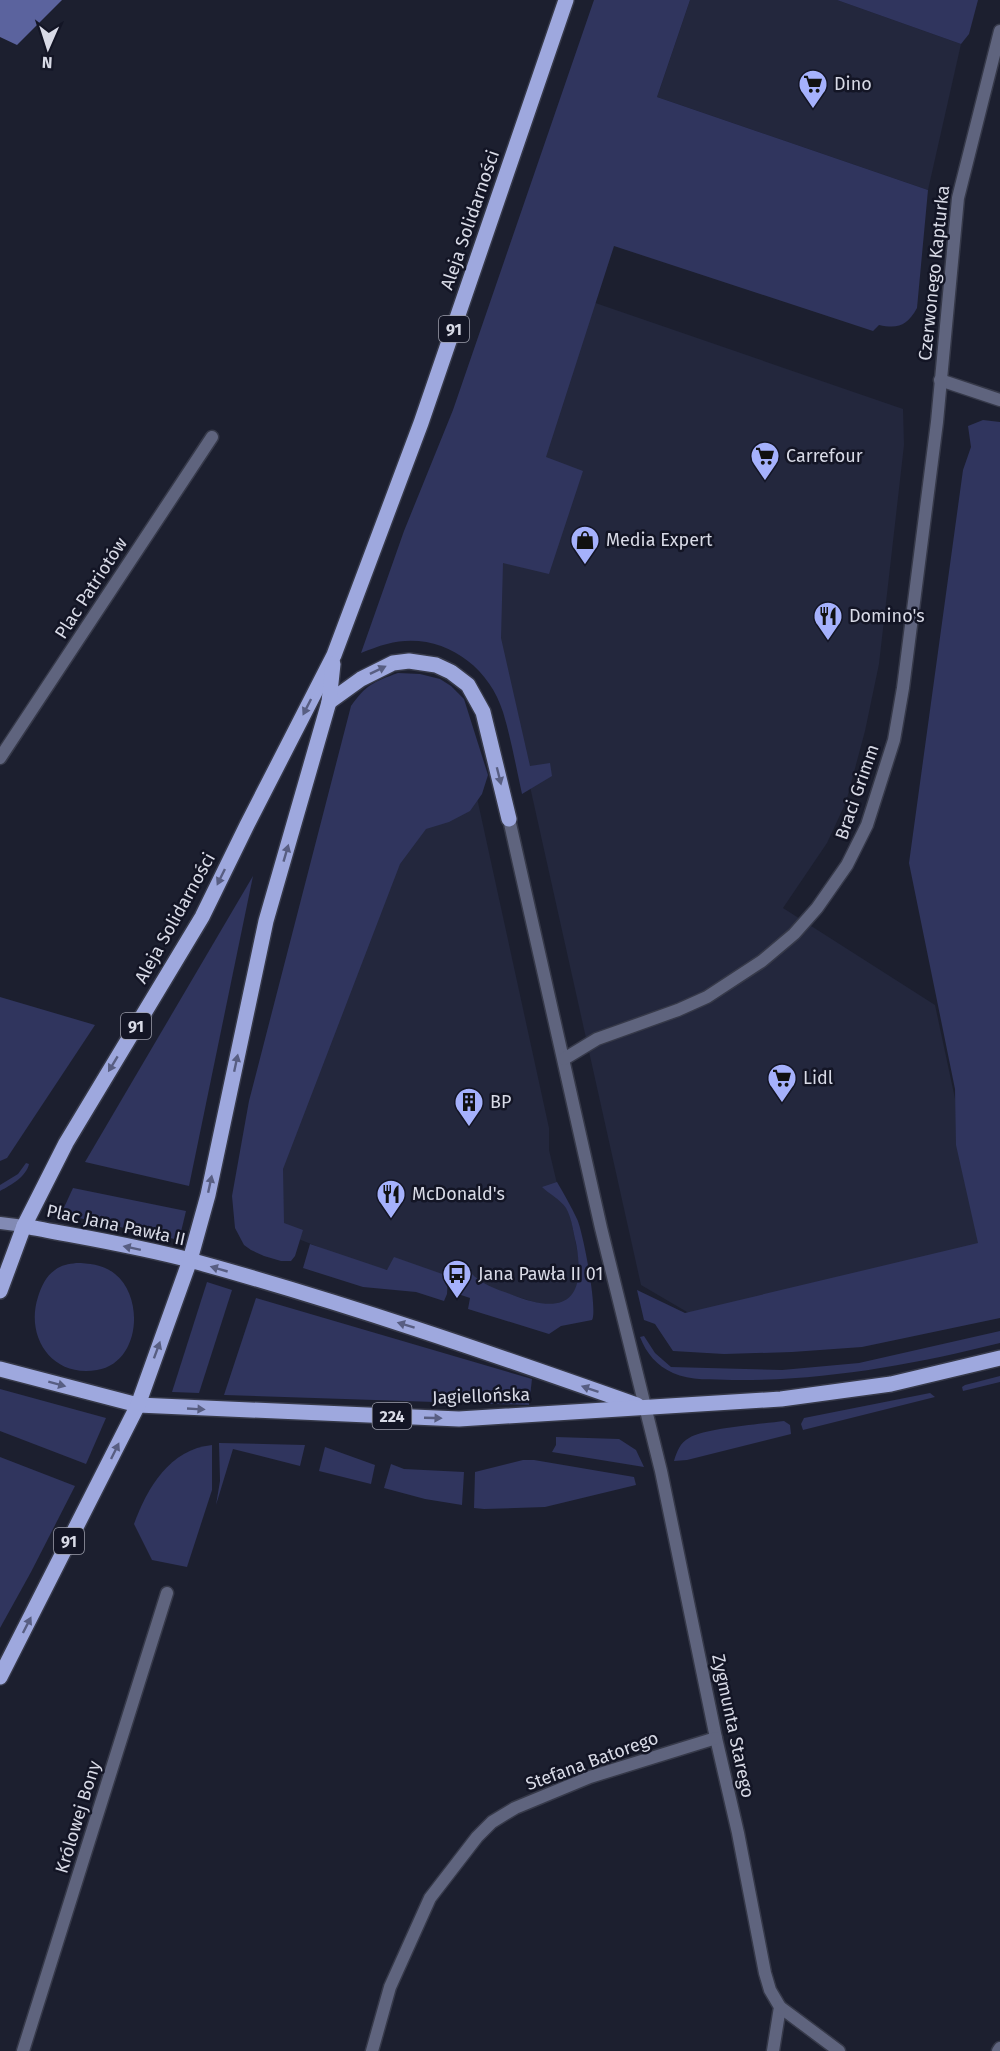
<svg xmlns="http://www.w3.org/2000/svg" width="1000" height="2051" font-family="'Fira Sans',sans-serif">
  <rect width="100%" height="100%" fill="#1c1f2f"/>
  <g fill="#23273d">
    <path d="M690 0H837L961 44 928 190 657 97Z"/>
    <path d="M578 297 903 409 904 445 879 664 865 731 846 802 827 843 783 908 935 1005 993 1276 728 1336 641 1285 486 589Z"/>
    <path d="M474 784 549 1128V1150L559 1192 568 1204 585 1290 560 1310 452 1277 371 1268 296 1238 264 1216 410 817Z"/>
  </g>
  <g fill="#30355e">
    <path d="M594 0H690L657 97 928 190 917 308C907 326 898 329 879 325L873 331 614 246 546 457 583 471 549 574 503 563 501 638 530 766 550 763 552 776 522 794C516 767 511 738 503 712 488 663 438 630 387 644 378 646 369 650 361 653L404 531 453 410Z"/>
    <path d="M837 0H978L969 34 961 44Z"/>
    <path d="M983 420 1000 422V1318L862 1347 792 1352 724 1354 673 1351 655 1324 644 1320 637 1290 685 1313 978 1243 956 1145 955 1089 909 863 963 470 971 447 968 426Z"/>
    <path d="M398 673 420 674 440 679 451 686 464 699 488 775 482 794 470 811 449 822 426 829 400 864 283 1169 284 1223 303 1230 295 1256 291 1261H281L264 1256 251 1250 244 1245 235 1228 232 1196 249 1101 351 706C366 685 373 682 398 673Z"/>
    <path d="M253 876 189 1186 85 1162Z"/>
    <path d="M0 997 95 1025 7 1158 0 1161Z"/>
    <path d="M26 1163 29 1164C26 1177 11 1185 0 1191V1185L18 1174Z"/>
    <path d="M557 1182C564 1194 571 1206 577 1219 583 1231 598 1311 592 1320L561 1326 549 1334 468 1309 470 1298 452 1292 453 1275 470 1272C481 1284 496 1289 510 1294 564 1316 587 1302 576 1243 573 1232 572 1218 566 1208 560 1199 549 1194 542 1187Z"/>
    <path d="M73 1188 186 1211 179 1240 61 1214Z"/>
    <path d="M310 1244 387 1270 394 1257 448 1276 447 1294 444 1301 416 1292 363 1287 303 1268Z"/>
    <path d="M76 1263C90 1263 104 1265 115 1274 145 1298 140 1363 97 1370 52 1378 25 1337 38 1297 41 1287 46 1276 55 1270 61 1265 69 1264 76 1263Z"/>
    <path d="M207 1282 232 1290 199 1393 172 1392Z"/>
    <path d="M256 1298 532 1379 529 1405 224 1395Z"/>
    <path d="M1000 1331V1343C912 1365 823 1381 732 1380 713 1379 690 1381 673 1373 657 1366 646 1353 640 1337L644 1336 655 1353 671 1367 782 1370 859 1363Z"/>
    <path d="M1000 1376V1382L963 1391 962 1387 965 1385Z"/>
    <path d="M0 1389 106 1418 86 1464 0 1431Z"/>
    <path d="M930 1393 935 1397 803 1430 801 1424 804 1418Z"/>
    <path d="M784 1421 790 1425 791 1434 687 1460 674 1461C677 1451 680 1443 689 1438 705 1428 763 1424 784 1421Z"/>
    <path d="M556 1437 619 1439 636 1450 644 1467 552 1452 556 1445Z"/>
    <path d="M219 1443 305 1445 300 1466 233 1449 216 1505 220 1481Z"/>
    <path d="M212 1445V1490L187 1567 152 1560 134 1524C147 1488 170 1449 212 1445Z"/>
    <path d="M325 1447 375 1465 371 1484 319 1471Z"/>
    <path d="M0 1457 75 1486 31 1572 0 1628Z"/>
    <path d="M523 1460H534L634 1477 636 1485 545 1507 484 1509 474 1508 475 1472Z"/>
    <path d="M391 1464 404 1469 464 1472 462 1505 425 1499 384 1488Z"/>
  </g>
  <path fill="#5b639e" d="M0 0H62L17 45 0 37Z"/>
  <g fill="none" stroke-linecap="round" stroke-linejoin="round">
    <g stroke="#363949" stroke-width="15">
      <g id="street">
        <path d="M940 380 1000 400"/>
        <path d="M0 758 212 437"/>
        <path d="M509 819 601 1228 661 1471 716 1738 738 1833 765 1973 770 1990 780 2007 773 2051"/>
        <path d="M564 1059 597 1039 678 1010 707 997 762 961 794 934 817 908 847 865 867 825 894 740 903 688 937 422 958 198 1000 31"/>
        <path d="M780 2007 839 2051"/>
        <path d="M23 2051 167 1593"/>
        <path d="M372 2051 390 1987 430 1898 477 1837 492 1822 515 1808 590 1777 716 1738"/>
        <path d="M998 2051 1000 2048"/>
      </g>
    </g>
    <g stroke="#363949" stroke-width="15">
      <path id="secondary" d="M0 1223 24 1226"/>
    </g>
    <g stroke="#363949" stroke-width="18">
      <g id="primary">
        <path d="M329 702 361 679 393 663 409 661 436 665 451 672 468 685 483 712 509 819"/>
        <path d="M24 1226C80 1237 138 1246 193 1261 343 1302 490 1353 637 1405"/>
        <path d="M0 1291 24 1226 66 1143 202 917 247 825 334 655 421 423 566 0"/>
        <path d="M0 1369 138 1405 459 1419 781 1399 891 1384 1000 1358"/>
        <path d="M0 1677 138 1405 190 1260 208 1195 266 921 329 702 333 664"/>
      </g>
    </g>
    <use href="#street" stroke="#5f647e" stroke-width="12"/>
    <use href="#secondary" stroke="#828ab4" stroke-width="12"/>
    <use href="#primary" stroke="#9ea8de" stroke-width="15"/>
  </g>
  <defs><path id="oneway-solid" d="M-6-.8H1V-3.2L6.5 0L1 3.2V.8H-6Z" transform="scale(1.5)"/></defs>
  <g fill="#585e82">
    <use href="#oneway-solid" transform="translate(378 670) rotate(-26)"/>
    <use href="#oneway-solid" transform="translate(307 707) rotate(117)"/>
    <use href="#oneway-solid" transform="translate(499 776) rotate(76)"/>
    <use href="#oneway-solid" transform="translate(286 853) rotate(-74)"/>
    <use href="#oneway-solid" transform="translate(221 877) rotate(116)"/>
    <use href="#oneway-solid" transform="translate(236 1063) rotate(-78)"/>
    <use href="#oneway-solid" transform="translate(113 1064) rotate(121)"/>
    <use href="#oneway-solid" transform="translate(210 1184) rotate(-78)"/>
    <use href="#oneway-solid" transform="translate(132 1248) rotate(-168)"/>
    <use href="#oneway-solid" transform="translate(219 1269) rotate(-164)"/>
    <use href="#oneway-solid" transform="translate(406 1325) rotate(-163)"/>
    <use href="#oneway-solid" transform="translate(157 1350) rotate(-70)"/>
    <use href="#oneway-solid" transform="translate(57 1384) rotate(15)"/>
    <use href="#oneway-solid" transform="translate(590 1389) rotate(-161)"/>
    <use href="#oneway-solid" transform="translate(196 1409) rotate(3)"/>
    <use href="#oneway-solid" transform="translate(433 1418) rotate(2)"/>
    <use href="#oneway-solid" transform="translate(115 1451) rotate(-64)"/>
    <use href="#oneway-solid" transform="translate(27 1625) rotate(-63)"/>
  </g>
  <defs>
    <g id="supermarket-pin" transform="scale(1.5)"><path d="M0 17L-7.5 6A9.5 9.5 0 1 1 7.5 6Z" fill="#a5b1fc" stroke="#131525"/><path d="M-6-5.5h2.5l.6 2H6L4.5 2H-2.5L-4.4-4H-6ZM-1.5 3.2a1.3 1.3 0 1 0 .1 0ZM3 3.2a1.3 1.3 0 1 0 .1 0Z" fill="#111"/></g>
    <g id="shop-pin" transform="scale(1.5)"><path d="M0 17L-7.5 6A9.5 9.5 0 1 1 7.5 6Z" fill="#a5b1fc" stroke="#131525"/><path d="M-5-2.5h2.3a2.7 3.5 0 0 1 5.4 0H5L5.5 6h-11ZM-1.5-2.5h3a1.5 2.3 0 0 0-3 0Z" fill="#111"/></g>
    <g id="restaurant-pin" transform="scale(1.5)"><path d="M0 17L-7.5 6A9.5 9.5 0 1 1 7.5 6Z" fill="#a5b1fc" stroke="#131525"/><path d="M-5-6h1v4h1v-4h1v4h1v-4h1v5L-1.5 .5V6h-2V.5L-5-1ZM5-6V6H3V1.5H1.5Q1.5-4 5-6Z" fill="#111"/></g>
    <g id="building-pin" transform="scale(1.5)"><path d="M0 17L-7.5 6A9.5 9.5 0 1 1 7.5 6Z" fill="#a5b1fc" stroke="#131525"/><path d="M-4-6H4V6H1V3H-1V6H-4ZM-2.5-4.3h1.7v1.8h-1.7ZM.8-4.3h1.7v1.8H.8ZM-2.5-1h1.7V.8h-1.7ZM.8-1h1.7V.8H.8Z" fill="#111"/></g>
    <g id="bus-pin" transform="scale(1.5)"><path d="M0 17L-7.5 6A9.5 9.5 0 1 1 7.5 6Z" fill="#a5b1fc" stroke="#131525"/><path d="M-5-6H5V4H4V6H2V4H-2V6H-4V4H-5ZM-3.5-4V0h7V-4ZM-3.5 1.2v1.5H-2V1.2ZM2 1.2v1.5H3.5V1.2Z" fill="#111"/></g>
  </defs>
  <g fill-rule="evenodd">
    <use href="#supermarket-pin" x="813" y="84"/>
    <use href="#supermarket-pin" x="765" y="456"/>
    <use href="#shop-pin" x="585" y="540"/>
    <use href="#restaurant-pin" x="828" y="616"/>
    <use href="#supermarket-pin" x="782" y="1078"/>
    <use href="#building-pin" x="469" y="1102"/>
    <use href="#restaurant-pin" x="391" y="1194"/>
    <use href="#bus-pin" x="457" y="1274"/>
  </g>
  <g text-anchor="middle" stroke-width="5" stroke-linejoin="round" paint-order="stroke">
    <g fill="#131525" stroke="#9d9fac" stroke-width="1.5">
      <rect x="439" y="316" width="30" height="26" rx="4.5"/>
      <rect x="121" y="1013" width="30" height="26" rx="4.5"/>
      <rect x="372.5" y="1403" width="39" height="26" rx="4.5"/>
      <rect x="54" y="1528" width="30" height="26" rx="4.5"/>
    </g>
    <g font-size="16" font-weight="bold" fill="#d8dae6">
      <text x="454" y="335">91</text>
      <text x="136" y="1032">91</text>
      <text x="392" y="1422">224</text>
      <text x="69" y="1547">91</text>
    </g>
    <g font-size="18" fill="#d8dae6" stroke="#131525" text-anchor="start">
      <text x="834" y="90">Dino</text>
      <text x="786" y="462">Carrefour</text>
      <text x="606" y="546">Media Expert</text>
      <text x="849" y="622">Domino's</text>
      <text x="803" y="1084">Lidl</text>
      <text x="490" y="1108">BP</text>
      <text x="412" y="1200">McDonald's</text>
      <text x="478" y="1280">Jana Pawła II 01</text>
    </g>
    <g font-size="18" fill="#d8dae6" stroke="#131525">
      <text transform="translate(470 220) rotate(-71)" y="6">Aleja Solidarności</text>
      <text transform="translate(934 273) rotate(-84)" y="6">Czerwonego Kapturka</text>
      <text transform="translate(91 588) rotate(-57)" y="6">Plac Patriotów</text>
      <text transform="translate(857 792) rotate(-71)" y="6">Braci Grimm</text>
      <text transform="translate(175 918) rotate(-61)" y="6">Aleja Solidarności</text>
      <text transform="translate(116 1225) rotate(12)" y="6">Plac Jana Pawła II</text>
      <text transform="translate(481 1396) rotate(-2)" y="6">Jagiellońska</text>
      <text transform="translate(733 1726) rotate(78)" y="6">Zygmunta Starego</text>
      <text transform="translate(592 1761) rotate(-20)" y="6">Stefana Batorego</text>
      <text transform="translate(78 1817) rotate(-73)" y="6">Królowej Bony</text>
    </g>
  </g>
  <g transform="translate(48 48) rotate(183)" stroke="#131525" stroke-width="4.5" paint-order="stroke">
  <path d="M0-4.5L10 22L0 15L-10 22Z" fill="#d8dae6"/>
  <text y="-9" font-size="16" font-weight="bold" text-anchor="middle" fill="#d8dae6">N</text>
  </g>
</svg>
